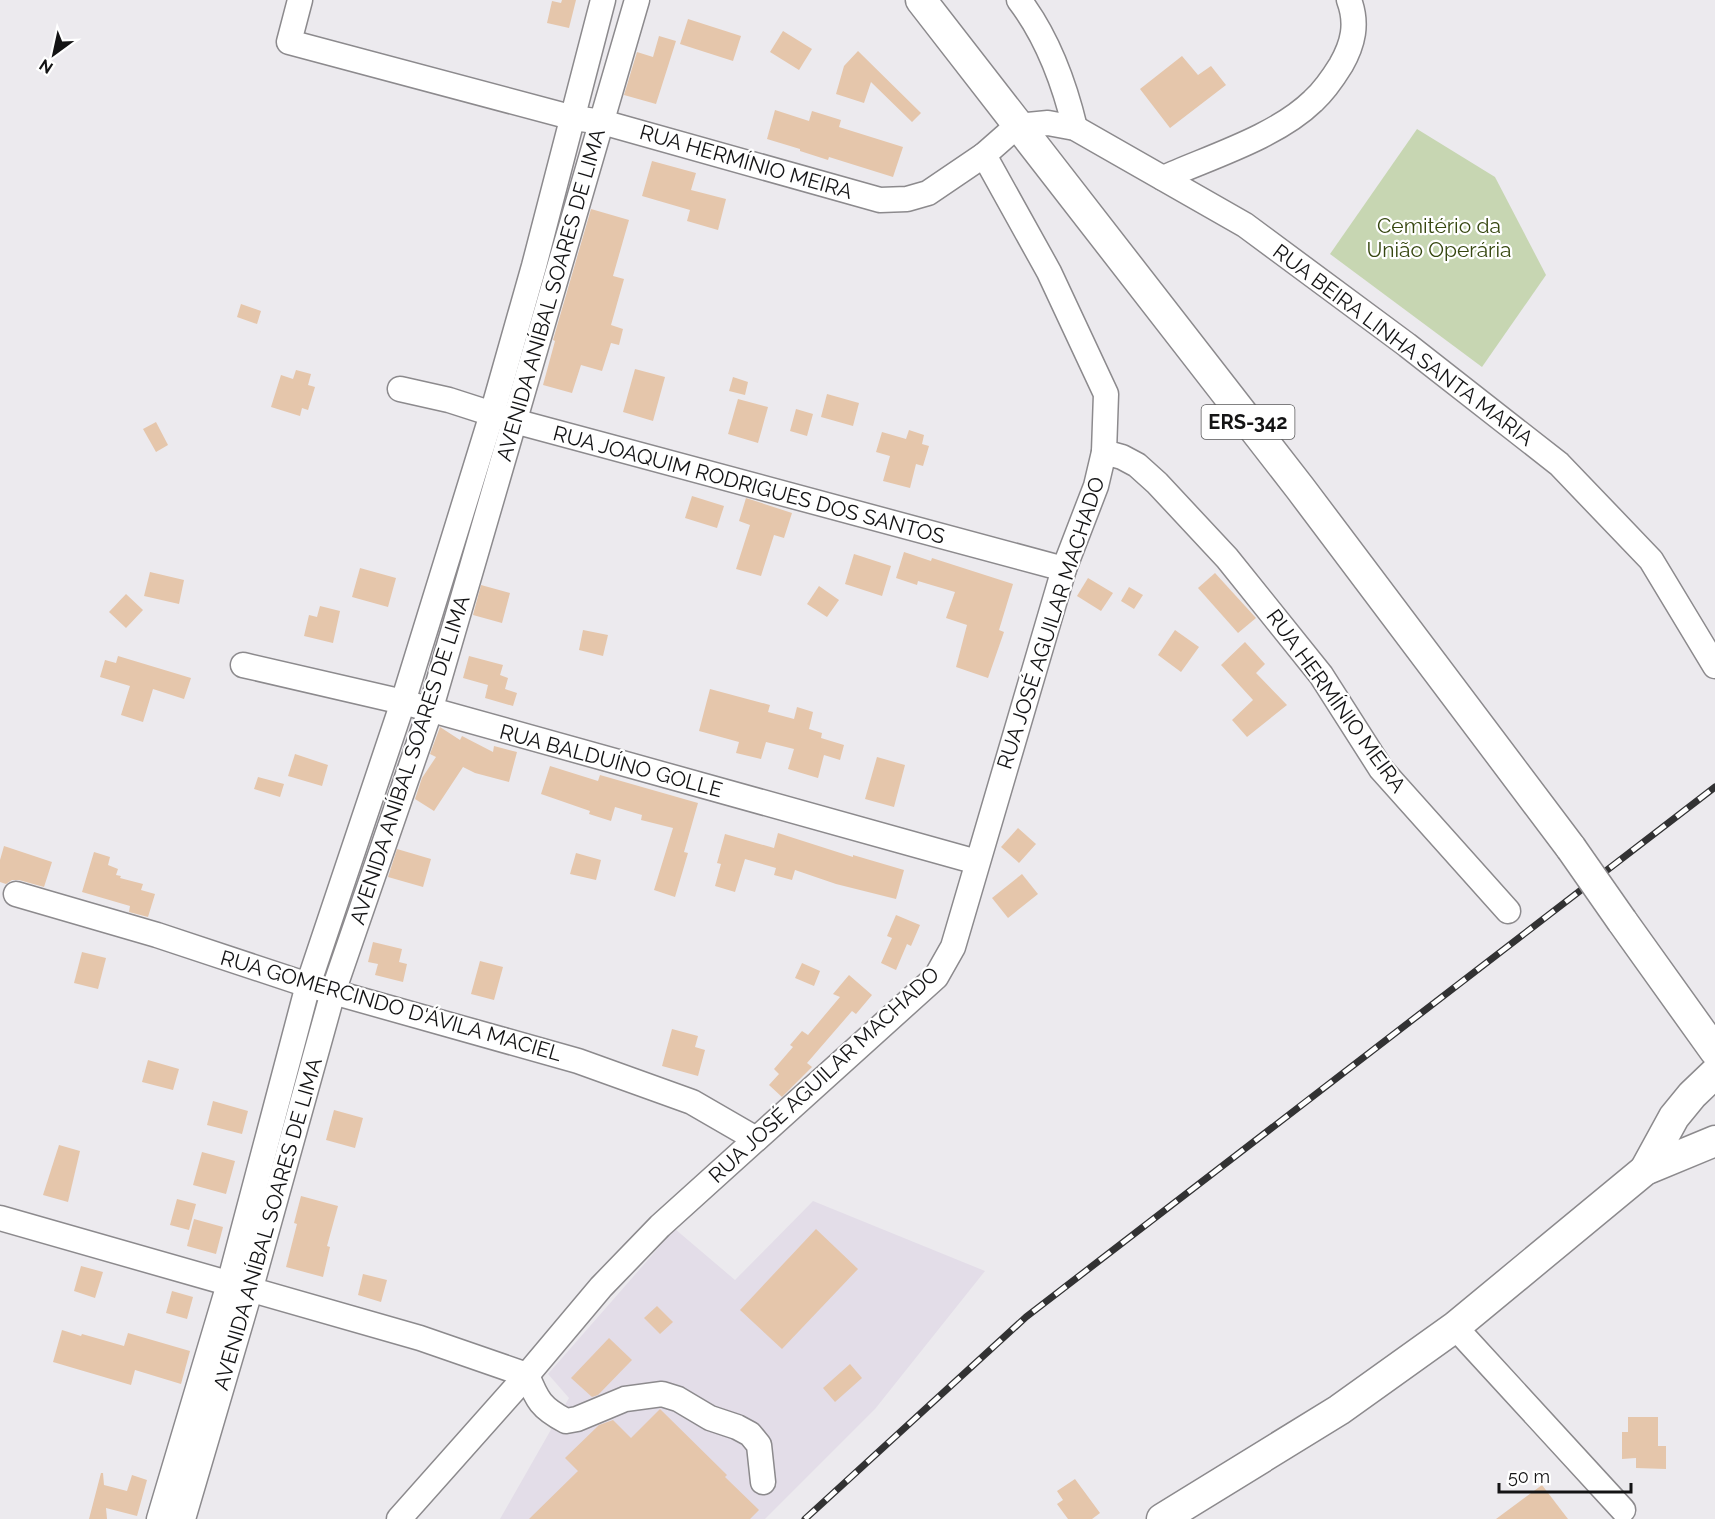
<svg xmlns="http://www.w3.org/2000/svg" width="1715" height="1519" font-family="Raleway,sans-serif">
  <rect width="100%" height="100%" fill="#eceaee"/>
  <path fill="#e3dde8" d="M813 1201 985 1271 875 1409 765 1519H500L569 1398 548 1374 675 1229 735 1280Z"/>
  <path fill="#c7d6b2" d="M1417 129 1495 177 1546 275 1482 367 1330 254Z"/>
  <g fill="#e5c6ab">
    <path d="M562 0H576L569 28 547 23 552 1 561 3Z"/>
    <path d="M688 19 741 36 733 61 680 44Z"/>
    <path d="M783 31 812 49 799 70 770 52Z"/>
    <path d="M659 36 676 41 656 104 624 95 637 52 653 57Z"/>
    <path d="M858 51 921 113 912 122 871 82 864 103 836 94 844 66Z"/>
    <path d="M1182 56 1198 75 1211 66 1226 85 1170 128 1140 89Z"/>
    <path d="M775 110 809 121 812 111 841 120 839 127 903 147 893 177 829 157 828 160 800 151V149L767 139Z"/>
    <path d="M652 161 696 173 691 190 726 199 718 230 687 221 690 210 642 196Z"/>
    <path d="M591 209 629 220 613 276 624 279 611 325 623 329 619 345 611 343 602 371 581 365 572 393 543 385 555 341 553 340Z"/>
    <path d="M241 304 261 311 257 324 237 317Z"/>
    <path d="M635 369 665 377 653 421 623 412Z"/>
    <path d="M296 370 311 374 308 385 315 387 308 410 302 408 300 416 271 407 281 375 293 379Z"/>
    <path d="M733 377 748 382 745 395 729 391Z"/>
    <path d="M827 394 859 403 853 426 821 417Z"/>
    <path d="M738 399 768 407 758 443 728 434Z"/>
    <path d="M796 409 813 414 807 436 790 431Z"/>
    <path d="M156 422 168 445 156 452 143 429Z"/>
    <path d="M909 430 924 435 922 444 929 446 923 466 916 464 910 488 883 481 890 456 876 452 882 432 906 439Z"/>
    <path d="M692 496 724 506 717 528 685 518Z"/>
    <path d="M746 498 792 513 784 538 774 535 761 576 736 569 750 525 739 521Z"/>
    <path d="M904 552 931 561 932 558 1013 584 999 630 1004 632 988 678 956 667 967 625 946 618 955 592 918 581 917 585 896 578Z"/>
    <path d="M854 554 891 566 882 596 845 584Z"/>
    <path d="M360 568 396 578 388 607 352 597Z"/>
    <path d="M150 572 184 580 179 604 144 596Z"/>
    <path d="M1215 573 1256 618 1238 633 1198 588Z"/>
    <path d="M1088 578 1113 593 1101 611 1077 596Z"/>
    <path d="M481 585 510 593 502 623 473 615Z"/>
    <path d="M819 586 839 600 827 617 807 604Z"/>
    <path d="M1129 587 1143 595 1134 609 1121 601Z"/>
    <path d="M126 594 143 610 126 628 109 612Z"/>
    <path d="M320 606 340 611 333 643 304 636 309 615 317 617Z"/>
    <path d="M583 630 608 635 603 656 579 650Z"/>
    <path d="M1175 630 1199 647 1181 672 1158 655Z"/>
    <path d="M1245 642 1265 664 1256 673 1287 705 1247 737 1232 720 1253 700 1221 665Z"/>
    <path d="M118 656 191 678 184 699 153 689 143 722 121 715 130 686 100 677 105 660 116 663Z"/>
    <path d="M469 656 503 665 500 675 508 678 505 689 517 693 513 706 485 698 488 685 463 678Z"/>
    <path d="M710 689 770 705 768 712 794 719 797 707 813 712 809 729 822 733 821 738 844 745 840 760 824 755 818 778 788 769 794 749 766 742 761 759 736 753 739 742 699 731Z"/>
    <path d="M440 727 460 740 462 736 493 752 494 746 517 752 509 782 475 773 463 767 434 811 415 799 422 778 436 757 430 754Z"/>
    <path d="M295 754 328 765 322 786 288 776Z"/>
    <path d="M877 757 905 765 894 807 865 799Z"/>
    <path d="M550 766 598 781 600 775 698 803 684 852 688 853 675 897 654 890 673 828 641 820 642 815 615 807 611 821 589 814 590 811 541 794Z"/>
    <path d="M258 777 284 784 280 797 254 789Z"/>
    <path d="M1018 828 1036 844 1019 863 1001 847Z"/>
    <path d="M778 833 853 857V855L904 870 896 899 836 884 795 870 792 880 774 875 776 868 745 859 735 892 715 886 721 864 717 863 725 834 774 848Z"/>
    <path d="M4 846 52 862 44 887 19 880H12L6 884 0 882V860Z"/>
    <path d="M397 849 431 859 423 887 388 877Z"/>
    <path d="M94 852 110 857 108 865 118 869 116 875 121 876 120 878 143 884 141 890 155 894 148 917 129 912 130 906 82 892Z"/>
    <path d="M576 853 601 860 596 880 570 874Z"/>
    <path d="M1022 874 1038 894 1008 918 992 898Z"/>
    <path d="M896 915 920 925 911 946 907 944 896 970 881 963 892 938 887 936Z"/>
    <path d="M373 942 402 949 399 962 407 964 403 982 375 975 378 964 368 962Z"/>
    <path d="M82 952 106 958 98 989 74 983Z"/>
    <path d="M480 961 503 967 494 1000 471 994Z"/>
    <path d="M802 963 820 971 814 986 795 978Z"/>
    <path d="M849 975 872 995 856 1014 852 1011 807 1063 812 1067 782 1097 769 1085 779 1074 774 1069 793 1047 790 1045 802 1031 808 1035 840 997 833 994Z"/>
    <path d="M672 1029 698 1036 695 1047 705 1050 698 1076 662 1066Z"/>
    <path d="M148 1060 179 1069 173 1090 142 1082Z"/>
    <path d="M213 1101 248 1111 242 1134 207 1125Z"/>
    <path d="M334 1110 363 1118 355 1148 326 1140Z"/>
    <path d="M59 1145 80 1151 68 1202 43 1195Z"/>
    <path d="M202 1152 235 1161 226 1194 193 1185Z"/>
    <path d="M301 1196 338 1206 327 1246 330 1247 323 1277 286 1267 297 1224 294 1223Z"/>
    <path d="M177 1199 196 1204 189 1230 170 1225Z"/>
    <path d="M194 1219 223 1227 216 1254 187 1246Z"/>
    <path d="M816 1229 858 1269 782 1349 740 1310Z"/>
    <path d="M81 1266 103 1272 95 1298 74 1291Z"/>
    <path d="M363 1274 387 1280 381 1302 358 1295Z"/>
    <path d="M172 1291 193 1297 187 1319 166 1313Z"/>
    <path d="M657 1306 673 1322 660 1334 644 1318Z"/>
    <path d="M62 1330 81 1336 82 1334 124 1346 128 1333 190 1351 181 1384 135 1370 131 1385 53 1362Z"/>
    <path d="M609 1338 632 1360 598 1395 592 1397 571 1378Z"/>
    <path d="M850 1364 862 1378 835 1402 823 1388Z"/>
    <path d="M660 1409 727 1475 725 1477 759 1510 750 1519H529L578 1471 565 1458 599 1425 613 1420 631 1438Z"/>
    <path d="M1628 1417H1658V1446H1666V1469L1636 1468V1458L1622 1459V1432H1628Z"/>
    <path d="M101 1473H103L104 1485 127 1491 132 1475 147 1480 137 1516 106 1508 107 1519H89Z"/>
    <path d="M1075 1479 1100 1513 1092 1519H1068L1057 1504 1063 1500 1057 1491Z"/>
    <path d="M1542 1485 1568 1519H1496Z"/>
  </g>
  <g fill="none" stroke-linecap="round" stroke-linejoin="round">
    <g stroke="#8c8a8d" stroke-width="27">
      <g id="minor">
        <path d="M300 0 289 42 574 118 602 122 880 200 907 199 928 193 984 155 1017 126 1048 123 1075 128 1245 225 1407 345 1559 464 1651 560 1715 666"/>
        <path d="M1019 0C1048 38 1064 82 1075 128"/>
        <path d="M1163 178C1210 157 1276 137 1313 101 1324 91 1333 78 1341 65 1353 44 1358 24 1349 0"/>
        <path d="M400 389 449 400 514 421 1064 569"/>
        <path d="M1104 452 1122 457 1137 465 1157 483 1227 558 1321 675 1381 769 1508 911"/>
        <path d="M243 665 403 702 977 862"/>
        <path d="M16 894 157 935 308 985 578 1061 692 1102 756 1139"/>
        <path d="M0 1218 420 1338 527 1375C537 1400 541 1408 566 1421L577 1419 625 1399 662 1394 678 1399 710 1418 737 1427 750 1434 759 1445 763 1482"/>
        <path d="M1455 1327 1623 1510"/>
        <path d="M159 1519 229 1284 308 985 403 702 492 414 534 266 603 0"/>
        <path d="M183 1519 250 1291 333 992 430 711 637 0"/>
        <path d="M399 1519 527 1375 601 1287 660 1226 936 977 953 947 1064 569 1096 486 1104 452 1106 394 1049 272 984 155"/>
      </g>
    </g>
    <g stroke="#8c8a8d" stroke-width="33">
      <g id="major">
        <path d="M921 0 1300 488 1571 848"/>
        <path d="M1622 921 1715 1051"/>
        <path d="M1645 1170 1674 1117 1692 1095 1715 1073"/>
        <path d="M1162 1519 1339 1410 1455 1327 1645 1170 1715 1141"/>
      </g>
    </g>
    <use href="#minor" stroke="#fff" stroke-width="24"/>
    <use href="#major" stroke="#fff" stroke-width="30"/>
    <g stroke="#323233" stroke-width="7">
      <path id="rail" d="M805 1519 1026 1317 1715 787"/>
    </g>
    <use href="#rail" stroke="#fff" stroke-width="4.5" stroke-dasharray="14" stroke-linecap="butt"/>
    <g stroke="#8c8a8d" stroke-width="33" stroke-linecap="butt">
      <path id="major-bridge" d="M1571 848 1622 921"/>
    </g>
    <use href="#major-bridge" stroke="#fff" stroke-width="30"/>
  </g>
  <g text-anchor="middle" stroke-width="4.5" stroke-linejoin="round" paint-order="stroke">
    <rect fill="#fff" stroke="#5a5a5b" stroke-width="1.5" x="1201.5" y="405" width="93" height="34" rx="4.5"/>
    <g font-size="20" font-weight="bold" fill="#141415">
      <text x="1248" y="429">ERS-342</text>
    </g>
    <g font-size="21" fill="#141415" stroke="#fff">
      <text transform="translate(746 162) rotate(16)" y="7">RUA HERMÍNIO MEIRA</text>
      <text transform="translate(551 295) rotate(-74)" y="7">AVENIDA ANÍBAL SOARES DE LIMA</text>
      <text transform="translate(1403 345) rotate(37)" y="7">RUA BEIRA LINHA SANTA MARIA</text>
      <text transform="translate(749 485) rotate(15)" y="7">RUA JOAQUIM RODRIGUES DOS SANTOS</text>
      <text transform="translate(1051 623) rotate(-72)" y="7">RUA JOSÉ AGUILAR MACHADO</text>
      <text transform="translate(1336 701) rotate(54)" y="7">RUA HERMÍNIO MEIRA</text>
      <text transform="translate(410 760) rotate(-72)" y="7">AVENIDA ANÍBAL SOARES DE LIMA</text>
      <text transform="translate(611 761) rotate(15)" y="7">RUA BALDUÍNO GOLLE</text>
      <text transform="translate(391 1006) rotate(16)" y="7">RUA GOMERCINDO D'ÁVILA MACIEL</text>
      <text transform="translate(824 1075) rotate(-43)" y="7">RUA JOSÉ AGUILAR MACHADO</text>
      <text transform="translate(268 1224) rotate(-74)" y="7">AVENIDA ANÍBAL SOARES DE LIMA</text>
    </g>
    <g font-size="21" fill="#364710" stroke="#fff">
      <text x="1439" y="233">Cemitério da<tspan x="1439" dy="24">União Operária</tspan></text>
    </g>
  </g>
  <g transform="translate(54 54) rotate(213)" stroke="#ffffff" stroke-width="4.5" paint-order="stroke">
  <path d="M0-4.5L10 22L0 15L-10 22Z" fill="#141415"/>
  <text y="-9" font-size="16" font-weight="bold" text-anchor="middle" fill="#141415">N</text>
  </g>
  <path d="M1499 1483v9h132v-9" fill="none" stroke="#141415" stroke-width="3"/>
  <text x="1508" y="1483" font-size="18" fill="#141415" stroke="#ffffff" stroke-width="4.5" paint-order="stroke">50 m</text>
</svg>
